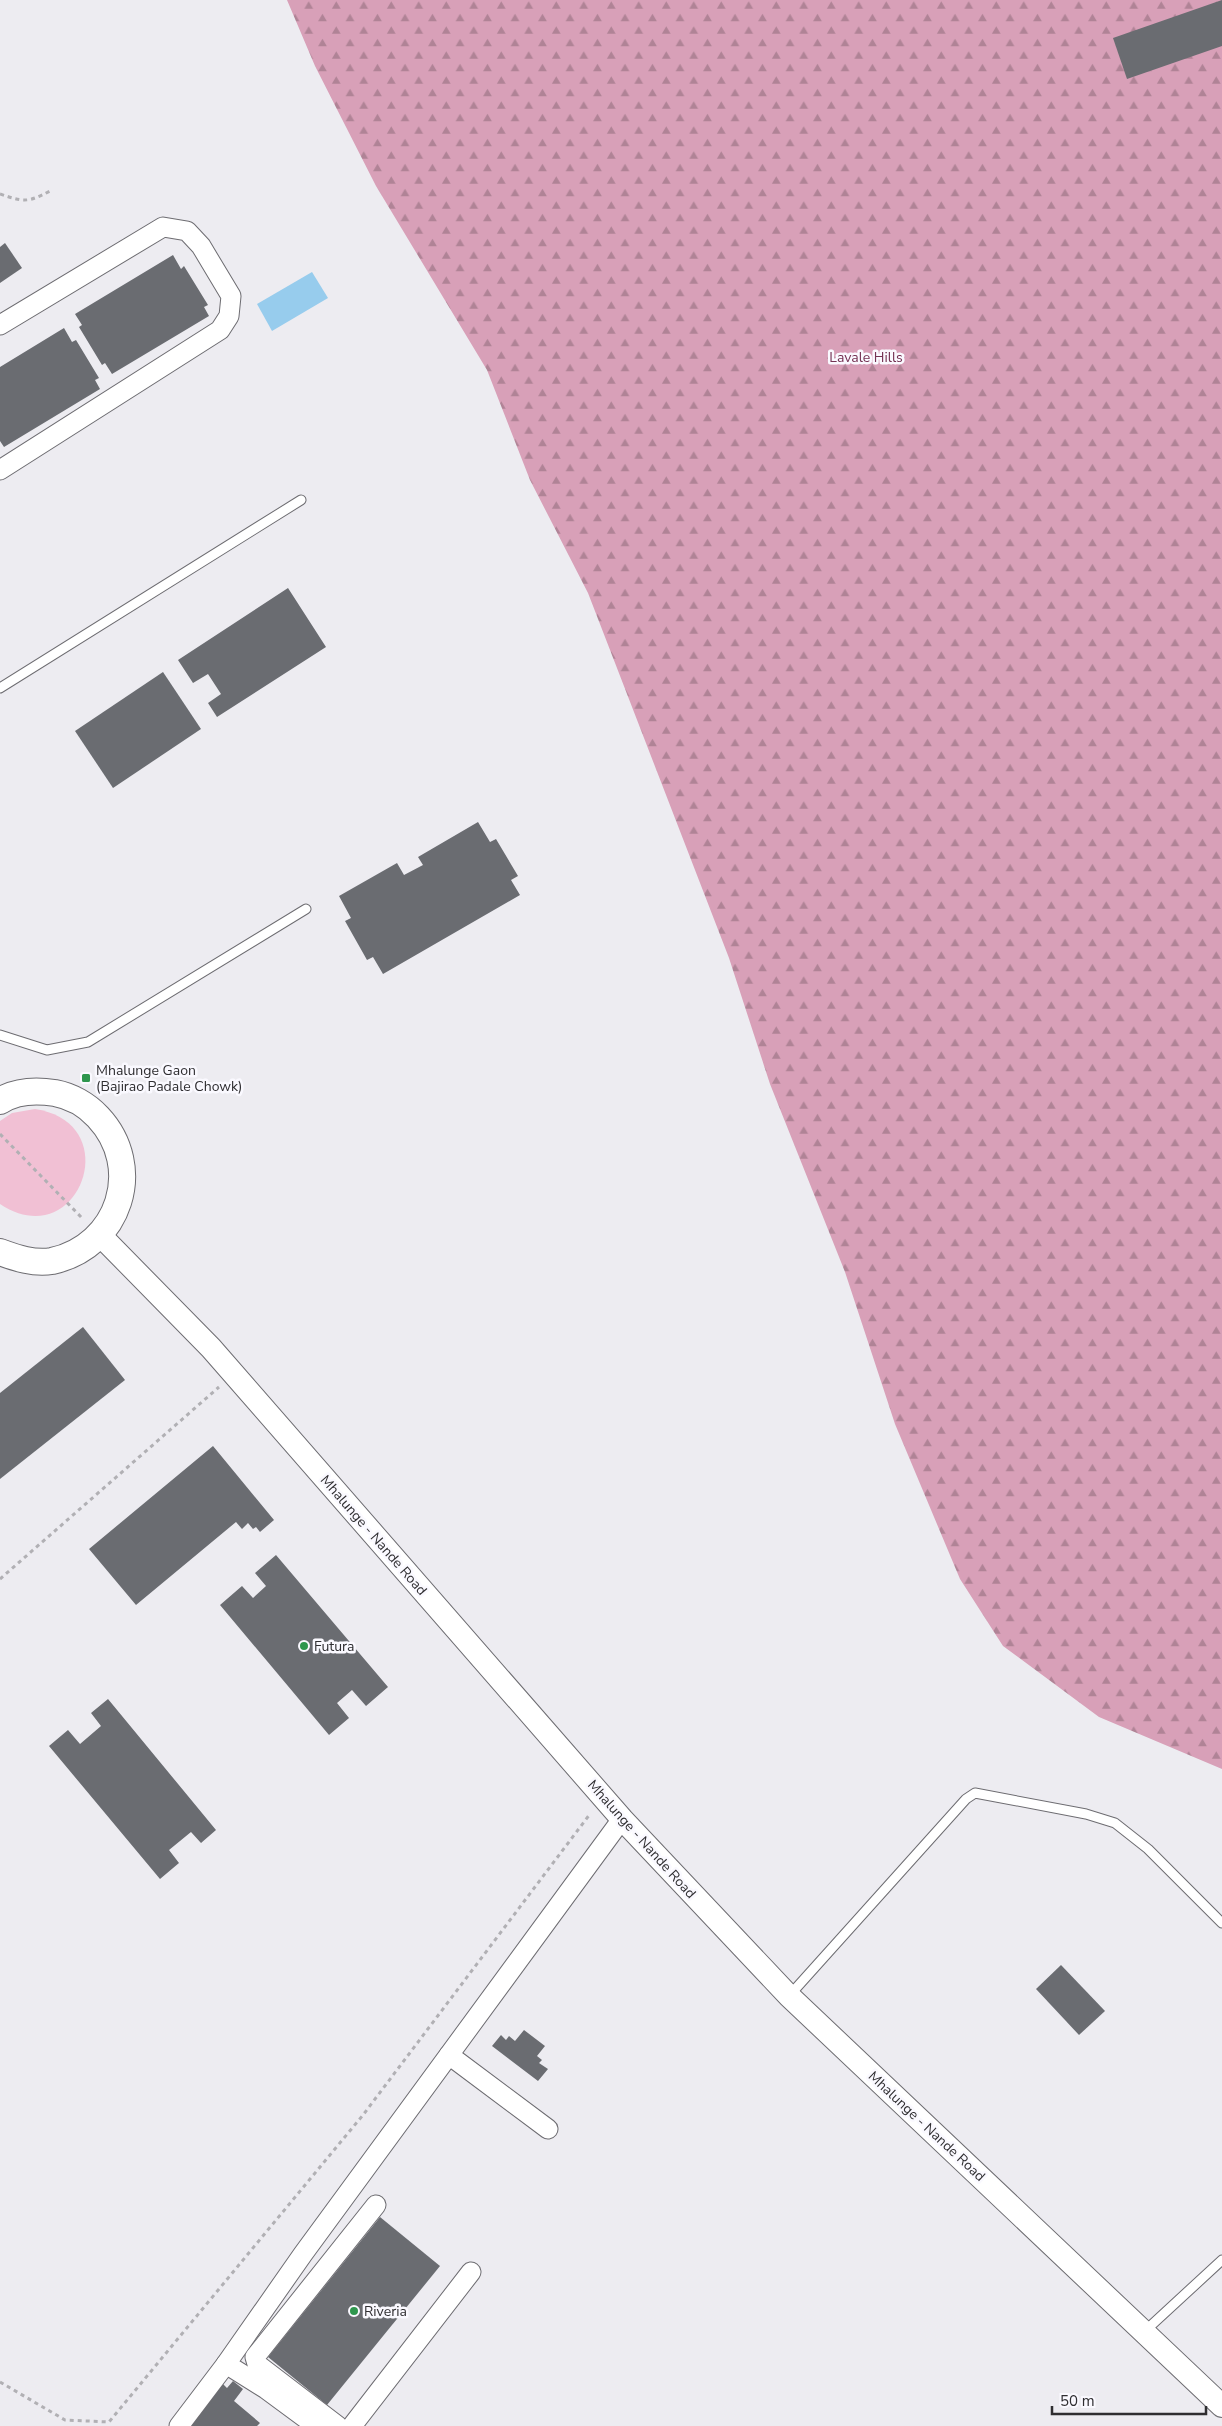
<svg xmlns="http://www.w3.org/2000/svg" width="1222" height="2426" font-family="'Nunito Sans',sans-serif">
  <defs>
    <pattern id="forest-firs" width="22" height="20" patternUnits="userSpaceOnUse" patternTransform="scale(1.25)"><rect width="22" height="20" fill="#d8a0b8"/><path d="M5 1l3.5 6h-7zM16 11l3.5 6h-7z" fill="#b08396"/></pattern>
  </defs>
  <rect width="100%" height="100%" fill="#edecf1"/>
  <path fill="#f1c0d4" d="M35 1109C128 1123 78 1256 0 1204V1121L12 1113Z"/>
  <path fill="url(#forest-firs)" d="M287 0H1222V1769L1099 1717 1003 1646 960 1579 895 1424 845 1272 770 1084 729 958 588 593 530 480 487 370 376 186 315 66Z"/>
  <path fill="#97cced" d="M312 272 328 298 272 331 257 304Z"/>
  <g fill="#6a6c71">
    <path d="M1222 0V46L1127 79 1113 38Z"/>
    <path d="M5 243 22 268 0 283V247Z"/>
    <path d="M173 255 181 269 184 266 208 305 204 307 209 316 112 374 105 363 102 365 79 327 82 325 75 314Z"/>
    <path d="M64 328 72 342 76 340 99 378 95 380 100 389 4 447 0 441V367Z"/>
    <path d="M288 588 326 647 217 717 208 703 221 694 208 674 193 683 178 660Z"/>
    <path d="M163 672 201 729 113 788 75 731Z"/>
    <path d="M478 822 490 842 496 839 518 876 511 880 520 895 383 974 373 957 367 960 345 921 351 918 339 896 397 863 404 875 423 865 418 857Z"/>
    <path d="M83 1327 125 1380 0 1479V1393Z"/>
    <path d="M213 1446 274 1520 260 1532 256 1527 253 1529 248 1523 242 1529 236 1522 136 1605 89 1549Z"/>
    <path d="M276 1555 388 1687 366 1706 352 1690 337 1703 349 1718 329 1735 220 1605 242 1586 253 1598 266 1586 255 1573Z"/>
    <path d="M108 1699 216 1830 201 1843 191 1832 169 1850 179 1863 160 1879 49 1746 68 1730 80 1744 101 1726 91 1713Z"/>
    <path d="M1061 1965 1105 2011 1079 2035 1036 1989Z"/>
    <path d="M524 2030 545 2046 537 2056 542 2060 539 2063 548 2069 538 2081 492 2046 501 2035 506 2040 509 2036 515 2041Z"/>
    <path d="M380 2217 440 2266 327 2405 268 2357Z"/>
    <path d="M233 2381 243 2389 234 2401 260 2423 257 2426H185L221 2382 227 2388Z"/>
  </g>
  <g fill="none" stroke-linecap="round" stroke-linejoin="round">
    <g stroke="#6d6c71" stroke-width="11">
      <g id="service">
        <path d="M0 688 301 500"/>
        <path d="M0 1035 47 1050 88 1042 306 909"/>
        <path d="M789 1996 966 1799 975 1793 1086 1814 1115 1823 1148 1849 1222 1923"/>
        <path d="M1145 2331 1222 2260"/>
      </g>
    </g>
    <g stroke="#6d6c71" stroke-width="21">
      <g id="minor">
        <path d="M0 325 163 227 187 231 201 246 231 296 229 316 220 330 0 470"/>
        <path d="M449 2055 548 2129"/>
        <path d="M179 2426 226 2364"/>
        <path d="M316 2426 266 2389 226 2364 303 2254 622 1819"/>
        <path d="M338 2426 257 2364 255 2357 376 2205"/>
        <path d="M352 2426 471 2272"/>
      </g>
    </g>
    <g stroke="#6d6c71" stroke-width="24">
      <path id="tertiary" d="M100 1235 211 1348 622 1819 789 1996 1222 2406"/>
    </g>
    <g stroke="#6d6c71" stroke-width="28">
      <path id="secondary" d="M0 1101C17 1090 36 1090 55 1093 71 1096 87 1105 98 1117 145 1167 120 1246 52 1261 34 1264 16 1258 0 1252"/>
    </g>
    <g stroke="#b1b0b4" stroke-width="3" stroke-dasharray="4 4" stroke-linecap="butt">
      <path d="M0 194C24 202 27 203 50 191"/>
      <path d="M0 1134 83 1219"/>
      <path d="M0 1579 219 1387"/>
      <path d="M0 2382 65 2420 109 2422 363 2115 590 1814"/>
    </g>
    <use href="#service" stroke="#fff" stroke-width="9"/>
    <use href="#minor" stroke="#fff" stroke-width="19"/>
    <use href="#tertiary" stroke="#fff" stroke-width="22"/>
    <use href="#secondary" stroke="#fff" stroke-width="26"/>
  </g>
  <g fill="#2e964d" stroke="#faf9ff" stroke-width="2">
    <rect x="81" y="1073" width="10" height="10" rx="2.5"/>
    <circle cx="304" cy="1646" r="5"/>
    <circle cx="354" cy="2311" r="5"/>
  </g>
  <g text-anchor="middle" stroke-width="5" stroke-linejoin="round" paint-order="stroke">
    <g font-size="14" fill="#743253" stroke="#faf9ff">
      <text x="866" y="362">Lavale Hills</text>
    </g>
    <g font-size="14" fill="#2f2e31" stroke="#faf9ff" text-anchor="start">
      <text x="96" y="1075">Mhalunge Gaon<tspan x="96" dy="16">(Bajirao Padale Chowk)</tspan></text>
      <text x="314" y="1651">Futura</text>
      <text x="364" y="2316">Riveria</text>
    </g>
    <g font-size="14" fill="#2f2e31" stroke="#faf9ff">
      <text transform="translate(374 1535) rotate(49)" y="5">Mhalunge - Nande Road</text>
      <text transform="translate(642 1839) rotate(48)" y="5">Mhalunge - Nande Road</text>
      <text transform="translate(927 2126) rotate(43)" y="5">Mhalunge - Nande Road</text>
    </g>
  </g>
  <path d="M1052 2406v8h154v-8" fill="none" stroke="#2f2e31" stroke-width="2.5"/>
  <text x="1060" y="2406" font-size="15" fill="#2f2e31" stroke="#faf9ff" stroke-width="4" paint-order="stroke">50 m</text>
</svg>
